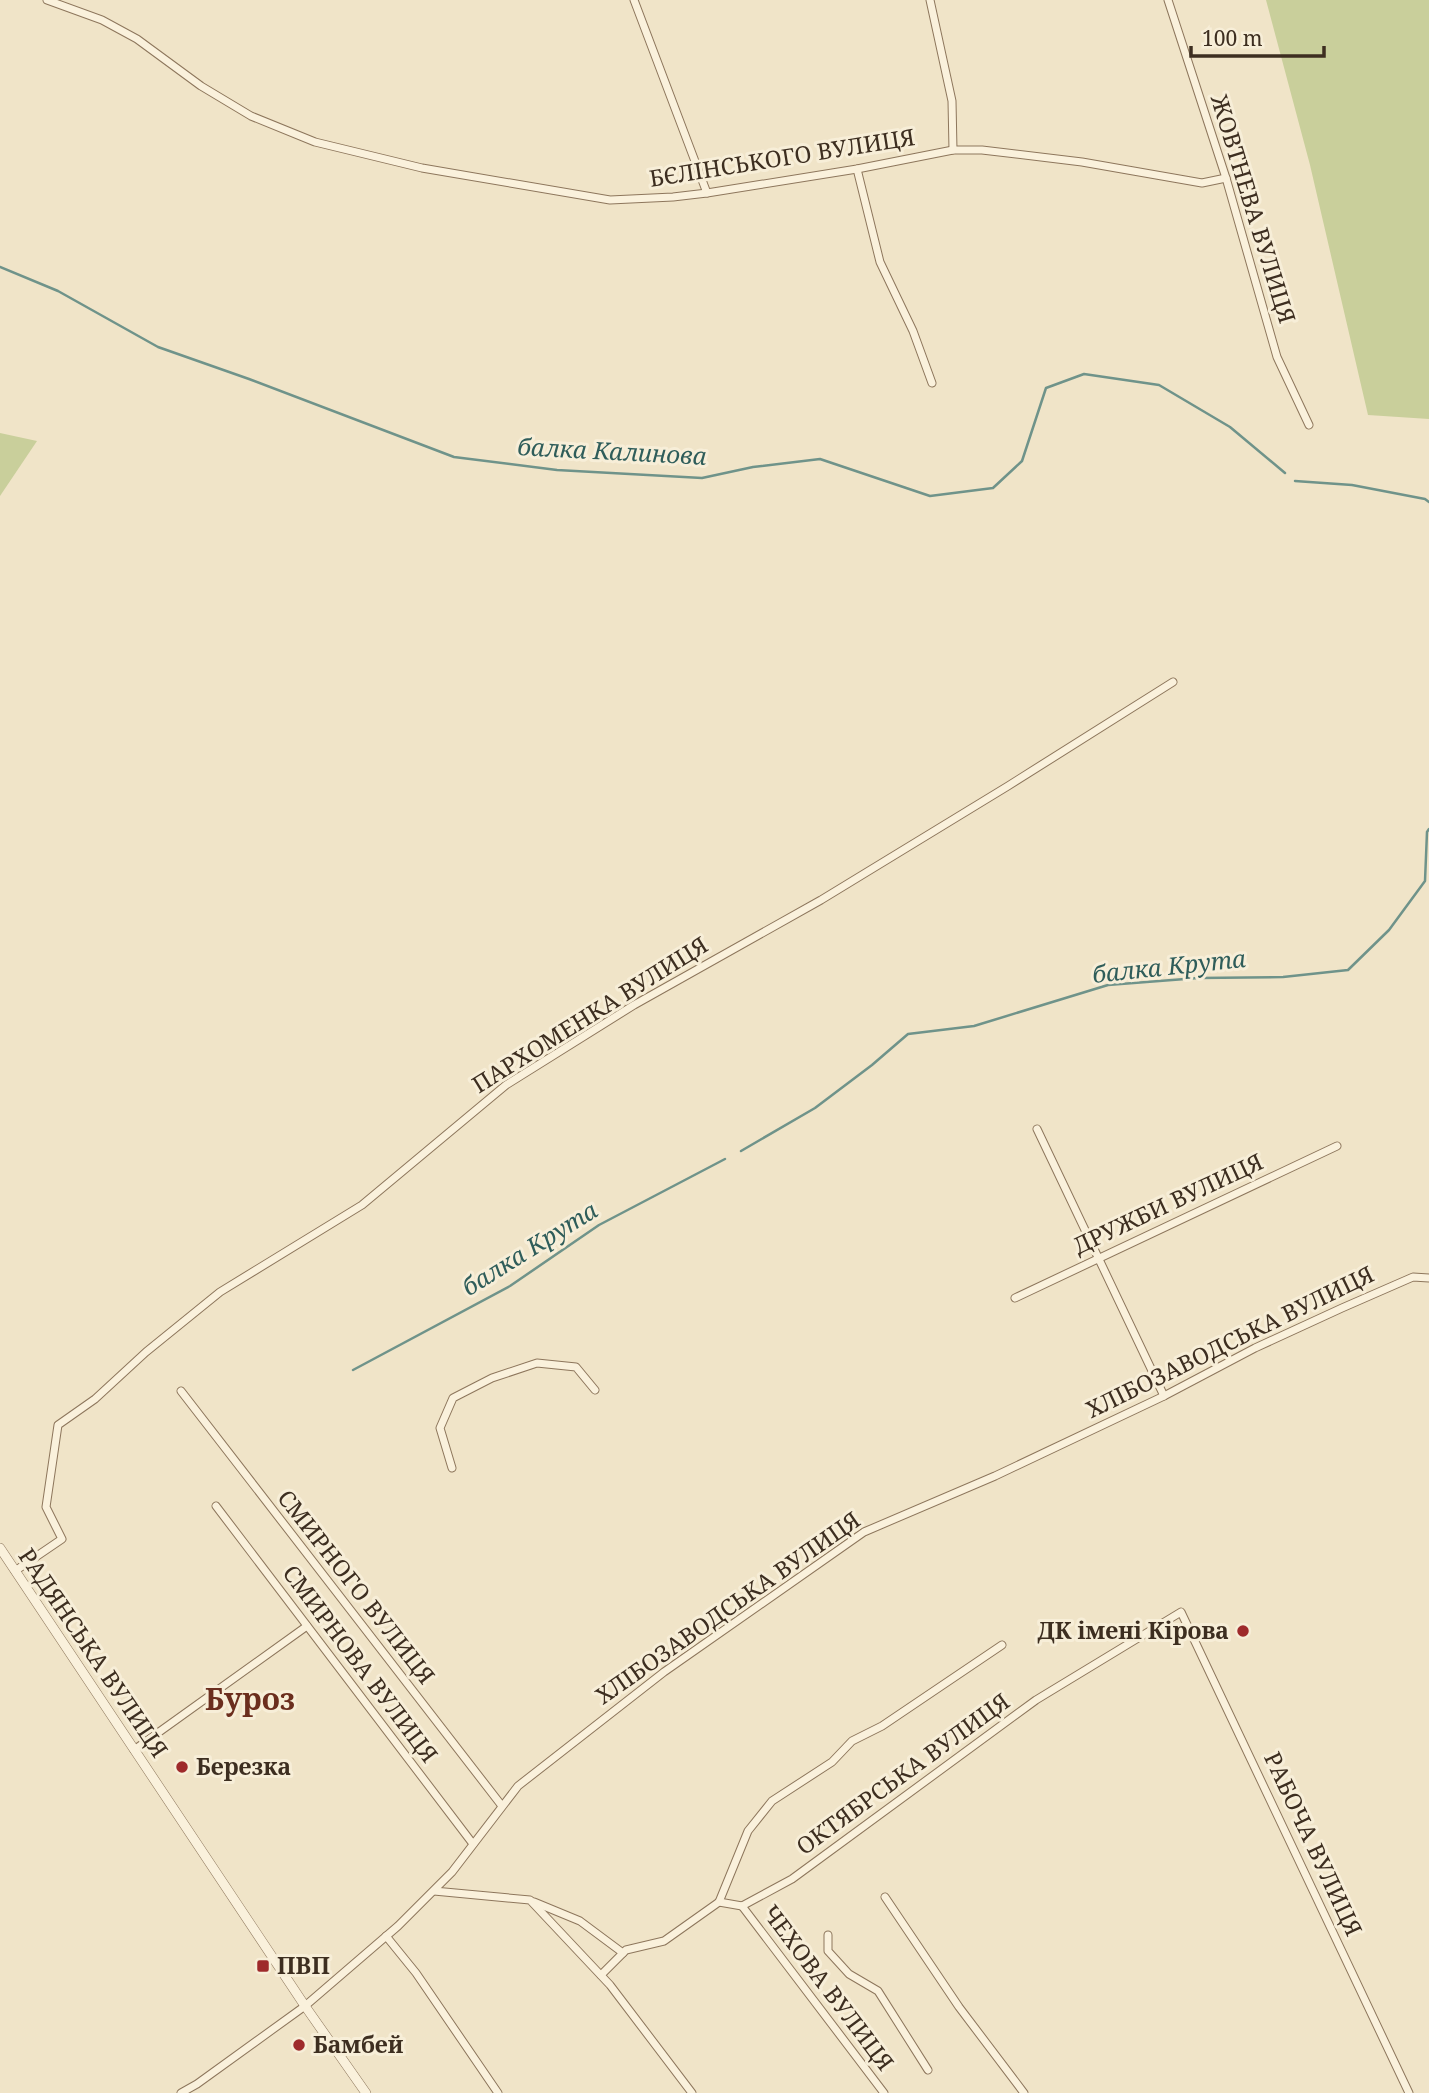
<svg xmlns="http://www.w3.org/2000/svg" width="1429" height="2093" font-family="'Noto Serif',serif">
  <rect width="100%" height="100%" fill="#f0e4c8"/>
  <g fill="#c9cf9b">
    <path d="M1266 0H1429V419L1368 415 1310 165Z"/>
    <path d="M0 433 37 441 0 496Z"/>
  </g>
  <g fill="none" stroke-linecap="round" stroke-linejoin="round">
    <g stroke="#6f938a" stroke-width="2.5">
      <path d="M0 267 58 291 158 347 249 379 454 457 557 470 702 478 753 467 820 459 930 496 993 488 1022 461 1046 388 1084 374 1159 385 1230 427 1285 473"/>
      <path d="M1295 481 1352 485 1425 499 1429 502"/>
      <path d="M741 1151 815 1108 872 1065 908 1034 974 1026 1108 985 1198 978 1283 977 1348 970 1389 930 1425 881 1427 832 1429 829"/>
      <path d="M353 1370 510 1286 599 1225 725 1159"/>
    </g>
    <g stroke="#8d765c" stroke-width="9">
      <g id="minor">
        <path d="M47 0 102 20 137 39 201 86 251 116 315 142 422 168 610 200 673 197 707 193 857 169 953 150H982L1082 162 1202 183 1226 178"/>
        <path d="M634 0 707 193"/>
        <path d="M930 0 952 101 953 150"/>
        <path d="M1168 0 1226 178 1277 357 1309 425"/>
        <path d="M857 169 880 262 913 331 932 383"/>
        <path d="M1037 1129 1164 1396"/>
        <path d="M1015 1298 1337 1146"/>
        <path d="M181 1391 502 1806"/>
        <path d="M452 1468 440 1428 453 1398 492 1378 537 1363 576 1367 595 1390"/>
        <path d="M216 1506 473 1844"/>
        <path d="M15 1571 62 1539 46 1507 58 1425 95 1399 146 1352 220 1292 362 1205 506 1085 634 1005 821 900 1008 786 1173 682"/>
        <path d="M134 1750 307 1626"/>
        <path d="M434 1891 530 1900 610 1985 692 2093"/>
        <path d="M885 1897 959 2007 1024 2093"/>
        <path d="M534 1902 580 1921 623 1953"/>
        <path d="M719 1902 748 1831 772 1801 832 1762 852 1741 882 1726 1002 1645"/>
        <path d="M742 1906 884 2093"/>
        <path d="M828 1935V1951L849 1974 878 1991 928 2070"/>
        <path d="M386 1936 416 1973 498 2093"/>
        <path d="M601 1975 626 1950 664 1941 719 1902 742 1906 792 1879 1036 1700 1181 1612 1409 2093"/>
        <path d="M181 2093 197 2084 305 2006 398 1926 452 1872 518 1786 664 1672 864 1532 995 1476 1164 1396 1255 1348 1342 1308 1413 1277 1429 1278"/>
      </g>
    </g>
    <g stroke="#8d765c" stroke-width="10">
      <path id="tertiary" d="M0 1548 305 2006 366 2093"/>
    </g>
    <use href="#minor" stroke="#faf1dc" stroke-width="7"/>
    <use href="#tertiary" stroke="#faf1dc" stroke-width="9"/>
  </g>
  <g fill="#9e2a2b" stroke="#f7eed8" stroke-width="2.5">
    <circle cx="1243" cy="1631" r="7"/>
    <circle cx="182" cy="1767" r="7"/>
    <rect x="256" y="1959" width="14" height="14" rx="3.5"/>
    <circle cx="299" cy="2045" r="7"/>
  </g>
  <g text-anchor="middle" stroke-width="6" stroke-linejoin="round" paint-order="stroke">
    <g font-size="23" fill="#3d2e20" stroke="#f7eed8">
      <text transform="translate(782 158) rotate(-9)" y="8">БЄЛІНСЬКОГО ВУЛИЦЯ</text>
      <text transform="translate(1253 209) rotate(73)" y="8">ЖОВТНЕВА ВУЛИЦЯ</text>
      <text transform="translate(590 1015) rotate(-32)" y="8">ПАРХОМЕНКА ВУЛИЦЯ</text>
      <text transform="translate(1168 1204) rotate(-25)" y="8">ДРУЖБИ ВУЛИЦЯ</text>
      <text transform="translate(1230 1342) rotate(-26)" y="8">ХЛІБОЗАВОДСЬКА ВУЛИЦЯ</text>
      <text transform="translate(356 1587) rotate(52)" y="8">СМИРНОГО ВУЛИЦЯ</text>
      <text transform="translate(728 1608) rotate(-35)" y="8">ХЛІБОЗАВОДСЬКА ВУЛИЦЯ</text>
      <text transform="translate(93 1653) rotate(56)" y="8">РАДЯНСЬКА ВУЛИЦЯ</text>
      <text transform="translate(360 1664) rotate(53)" y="8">СМИРНОВА ВУЛИЦЯ</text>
      <text transform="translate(903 1774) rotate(-36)" y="8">ОКТЯБРСЬКА ВУЛИЦЯ</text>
      <text transform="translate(1313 1844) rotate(65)" y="8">РАБОЧА ВУЛИЦЯ</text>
      <text transform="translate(828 1988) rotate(53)" y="8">ЧЕХОВА ВУЛИЦЯ</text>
    </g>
    <g font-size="23" font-weight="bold" fill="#3d2e20" stroke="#f7eed8" text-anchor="start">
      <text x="1229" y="1639" text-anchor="end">ДК імені Кірова</text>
      <text x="196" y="1775">Березка</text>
      <text x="277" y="1974">ПВП</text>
      <text x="313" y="2053">Бамбей</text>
    </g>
    <g font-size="24" font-style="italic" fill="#2f5d5a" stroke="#f7eed8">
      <text transform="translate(612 452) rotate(3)" y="8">балка Калинова</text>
      <text transform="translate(1169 967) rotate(-6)" y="8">балка Крута</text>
      <text transform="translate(530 1249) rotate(-32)" y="8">балка Крута</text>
    </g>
    <g font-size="30" font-weight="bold" fill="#6b2e1e" stroke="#f7eed8">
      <text x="250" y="1710">Буроз</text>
    </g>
  </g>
  <path d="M1191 46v10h133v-10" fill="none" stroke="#3d2e20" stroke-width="3.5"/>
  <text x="1202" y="46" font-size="21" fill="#3d2e20" stroke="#f7eed8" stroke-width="5" paint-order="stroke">100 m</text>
</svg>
